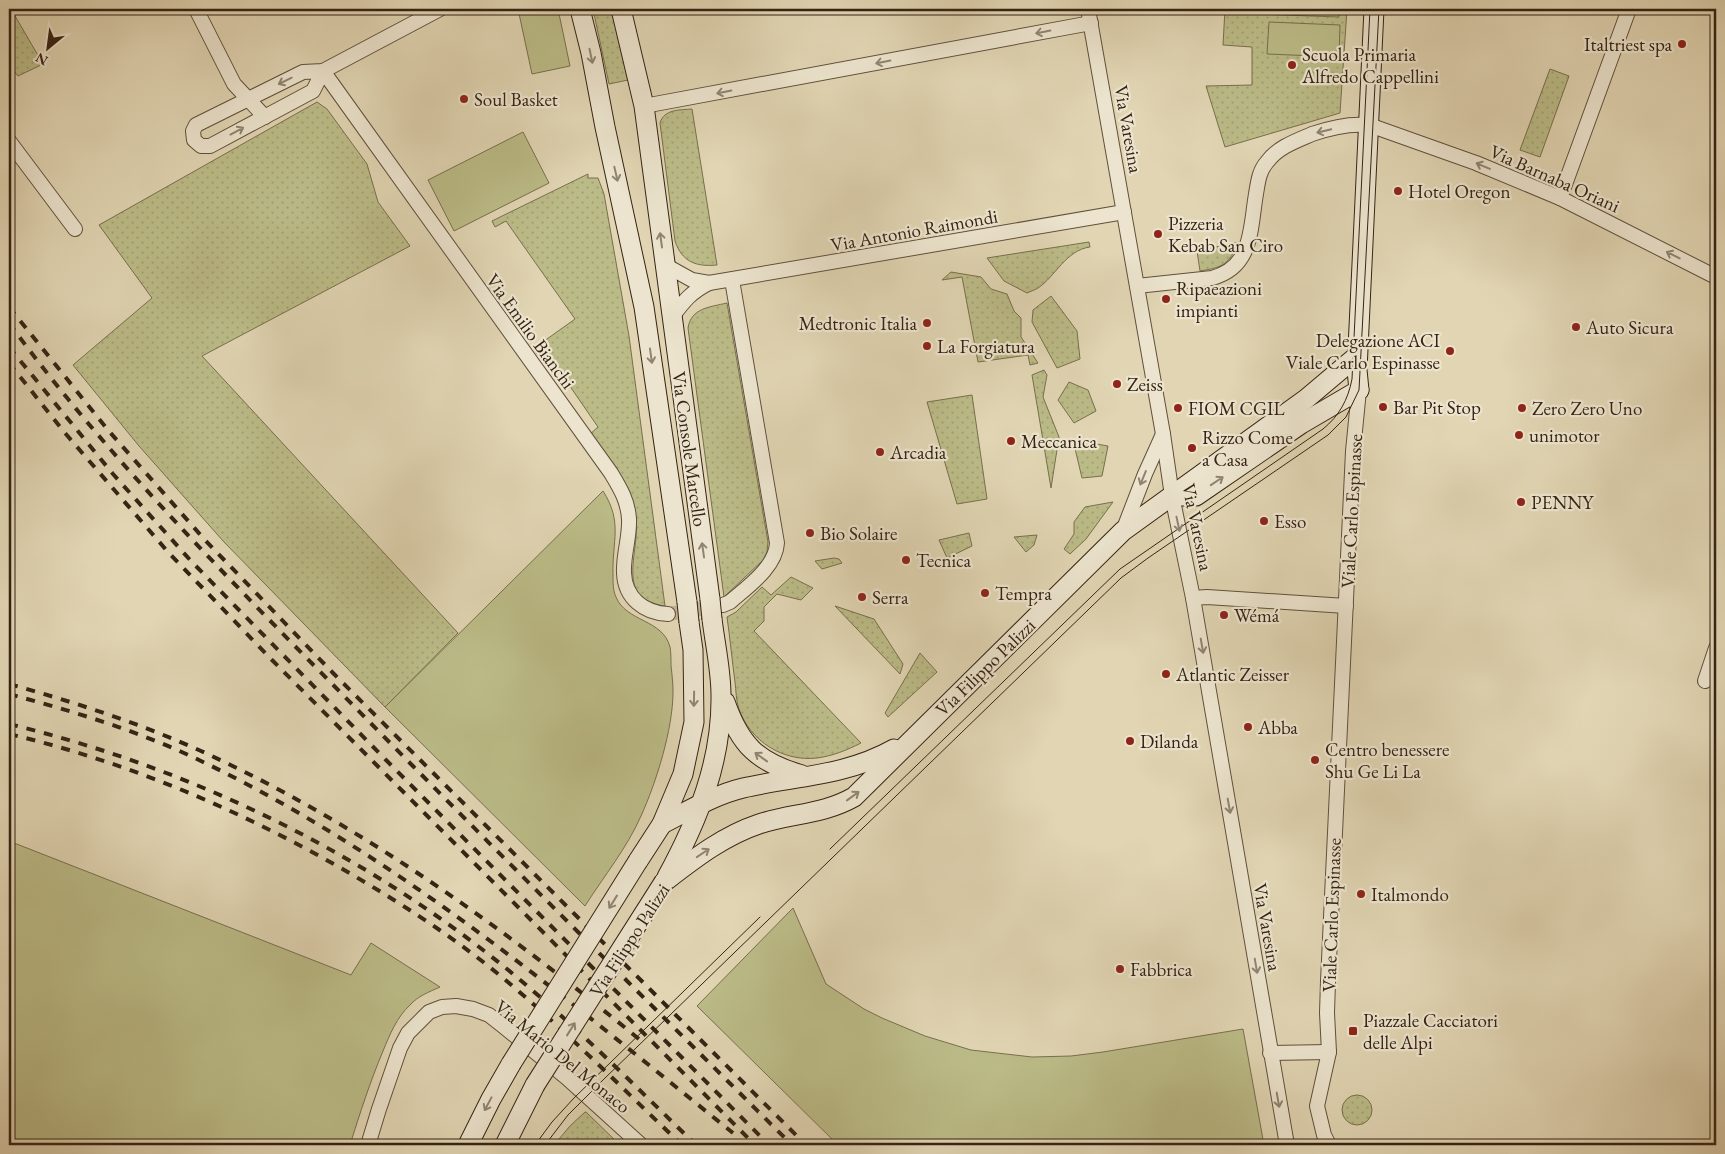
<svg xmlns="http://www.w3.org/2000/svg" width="1725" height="1154" font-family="'EB Garamond',serif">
  <defs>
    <pattern id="grass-dots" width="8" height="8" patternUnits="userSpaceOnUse" patternTransform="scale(1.25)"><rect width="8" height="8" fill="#bbbb87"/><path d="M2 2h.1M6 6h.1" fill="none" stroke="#a1a074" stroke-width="1.8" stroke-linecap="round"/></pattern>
  </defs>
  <rect width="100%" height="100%" fill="#e1d5b3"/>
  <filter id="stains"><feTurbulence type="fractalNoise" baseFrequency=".004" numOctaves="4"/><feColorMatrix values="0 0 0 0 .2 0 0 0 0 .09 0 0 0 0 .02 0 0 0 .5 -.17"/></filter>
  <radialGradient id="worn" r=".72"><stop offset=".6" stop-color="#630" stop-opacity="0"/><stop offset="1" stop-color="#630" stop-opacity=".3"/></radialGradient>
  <g fill="url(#grass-dots)" stroke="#786f4e">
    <path d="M9 9H11L43 64 18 76 9 65Z"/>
    <path d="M593 9H613L628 80 609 84Z"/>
    <path d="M1225 9H1347L1340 113 1225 147 1206 86 1252 85V47L1223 45Z"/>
    <path d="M1550 69 1569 76 1540 157 1520 150Z"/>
    <path d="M317 102 327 109 367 164 378 202 410 246 202 356 458 633 385 707 224 542 139 446 73 365 152 298 99 225Z"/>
    <path d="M692 109 717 265C696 267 682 262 675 241L660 123C664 109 680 110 692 109Z"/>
    <path d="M588 174V178H598L604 194 629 336 665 606C611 598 643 550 635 514 634 506 626 498 622 491 611 472 600 453 589 435L598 427 545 350 537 354 533 349 575 319 506 221 495 227 492 221Z"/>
    <path d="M1089 242 1090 247C1066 250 1055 277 1038 288 1035 290 1031 291 1027 293L1004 281 987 258Z"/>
    <path d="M1239 242C1228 265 1224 267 1200 271L1197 251Z"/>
    <path d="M951 272 981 277 991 289 1007 294 1014 311 1021 318V337L1038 363 1030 365 1028 355 978 362 962 277 942 280Z"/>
    <path d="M1051 296 1077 331 1080 359 1057 368 1032 322 1033 310Z"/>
    <path d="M727 303 768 542 767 552 763 560 724 597 688 328C691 308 710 307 727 303Z"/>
    <path d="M1044 370 1047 375 1043 397 1059 437 1051 488 1032 375Z"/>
    <path d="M1069 382 1088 390 1096 411 1074 423 1058 400Z"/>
    <path d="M972 395 987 499 957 504 927 402Z"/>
    <path d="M1073 440 1108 446 1102 476 1082 478Z"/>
    <path d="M1113 502 1086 539 1070 554 1064 549 1074 534V522L1085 507Z"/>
    <path d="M969 533 972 546 947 558 939 540Z"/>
    <path d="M1037 535 1034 545 1026 552 1014 537Z"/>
    <path d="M834 558 839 559 842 563 822 569 815 561Z"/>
    <path d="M791 577 813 588 801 600 777 594 764 607V621L754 631 861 743C847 750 833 756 817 758 783 762 750 741 739 709 736 701 736 690 735 682 732 660 730 638 727 617L736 612 762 587 771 595Z"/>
    <path d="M835 606 874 619 903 664 900 674Z"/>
    <path d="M920 653 937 672 888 717 885 713Z"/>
    <circle cx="1357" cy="1110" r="15"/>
    <path d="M585 1112H586L620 1145H554L570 1126Z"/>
  </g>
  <g fill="#bbbb87" stroke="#786f4e">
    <path d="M518 9H558L570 66 532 74Z"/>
    <path d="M1254 9H1339V17L1254 14Z"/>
    <path d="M1269 22 1340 25 1339 57 1267 54Z"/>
    <path d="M523 132 549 183 454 231 428 180Z"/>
    <path d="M603 491C623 522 612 541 613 575 613 582 613 591 616 597 626 622 663 619 670 647 671 652 671 660 671 666 672 674 673 683 673 692 673 729 656 783 641 816 627 848 604 876 585 906L385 707Z"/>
    <path d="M9 841 351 975 371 943 440 987C429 992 418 996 410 1005 397 1017 390 1034 383 1051 370 1082 360 1113 350 1145H9Z"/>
    <path d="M793 908 826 984 864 1009 882 1018 925 1036 971 1050 1032 1057 1071 1056 1103 1052 1243 1029 1264 1145H838L697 1006Z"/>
  </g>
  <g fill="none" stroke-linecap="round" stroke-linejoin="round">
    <path stroke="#bfb193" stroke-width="14" stroke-dasharray="14 7" stroke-linecap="butt" d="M668 614 719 606"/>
    <g stroke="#60503c" stroke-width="16">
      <g id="street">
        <path d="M196 9 234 84 265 117"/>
        <path d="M1088 9 1163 434 1172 496 1193 598 1287 1145"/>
        <path d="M323 71 611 473C620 488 628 501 629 519 630 537 623 555 624 573 625 598 644 613 668 614"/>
        <path d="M323 71 313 91 210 146H201L194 140 193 131 196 125 303 72 323 71 440 9"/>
        <path d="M644 106 1091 23"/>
        <path d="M9 141 75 229"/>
        <path d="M1560 198 1629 9"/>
        <path d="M665 265 692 280 709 283 1124 212"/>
        <path d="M1137 286 1212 278C1253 267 1250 229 1256 194 1258 182 1259 171 1267 162 1278 147 1296 141 1312 134 1330 128 1353 122 1372 126L1476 163 1560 198 1716 277"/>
        <path d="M672 317C684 301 691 292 709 283"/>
        <path d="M1123 531 1145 474 1163 434"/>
        <path d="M1193 598 1207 597 1346 606"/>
        <path d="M723 605 730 602C747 587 776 567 777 543L732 280"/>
        <path d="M1705 681 1716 648"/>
        <path d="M1270 1053 1329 1052"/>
        <path d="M368 1145 379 1109 400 1048 408 1033 429 1012 442 1007 456 1006 473 1009 489 1015 503 1026 567 1078 641 1145"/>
        <path d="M1329 1145 1324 1135 1317 1106 1329 1052 1327 1013 1328 981 1353 451 1359 390"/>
      </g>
    </g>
    <g stroke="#352314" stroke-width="21">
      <g id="secondary">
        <path d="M580 9 591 53 605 127 644 307 687 602"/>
        <path d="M621 9 644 106 710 599"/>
        <path d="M1359 390 1357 370 1374 9"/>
        <path d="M1172 496H1196L1301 424 1359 390"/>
        <path d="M725 702C740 745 757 762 802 775"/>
        <path d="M662 824C688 811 714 795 743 788 796 776 846 776 894 749"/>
        <path d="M638 861 662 824 683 774 694 722 693 650 689 622"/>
        <path d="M667 877C698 820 722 761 721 695 721 670 715 644 712 619"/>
        <path d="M664 882C694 859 723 836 759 824 792 813 822 815 854 797L1123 531 1306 399 1357 356"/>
        <path d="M468 1145 491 1099 511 1064"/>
        <path d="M505 1145 535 1085"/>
      </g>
    </g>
    <use href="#street" stroke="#ece4ce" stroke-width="14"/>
    <use href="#secondary" stroke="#ece4ce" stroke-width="19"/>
    <g stroke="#352314" stroke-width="1">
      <path d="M830 849 1120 569 1323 429C1339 416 1348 400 1352 379L1370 9"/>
      <path d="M535 1145 552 1122 574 1098 760 917"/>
      <path d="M545 1145 568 1115 604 1079 1121 578 1148 558 1328 435 1346 417 1359 390 1379 9"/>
    </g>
    <g stroke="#352314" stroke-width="4" stroke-dasharray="9 9" stroke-linecap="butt">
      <path d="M9 307 108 430 205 540 333 673 806 1145"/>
      <path d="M9 323C108 458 227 577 344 696 492 847 642 996 792 1145"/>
      <path d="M9 347 113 474 191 561 386 760 769 1145"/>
      <path d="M9 363 65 433 168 552 272 660 755 1145"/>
      <path d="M9 684C74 702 139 723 201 751 363 825 509 932 645 1044"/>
      <path d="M9 694C72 711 139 731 199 760 397 855 564 997 733 1133"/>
      <path d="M9 724C191 768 368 854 513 974 577 1027 636 1087 696 1145"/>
      <path d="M9 734C140 765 266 821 381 892 425 919 469 949 509 983 569 1034 625 1091 682 1145"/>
    </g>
    <g stroke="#352314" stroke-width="21" stroke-linecap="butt">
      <g id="secondary-bridge">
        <path d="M710 599 712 619"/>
        <path d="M687 602 689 622"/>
        <path d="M511 1064 638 861"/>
        <path d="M535 1085 664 882"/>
      </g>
    </g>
    <use href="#secondary-bridge" stroke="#ece4ce" stroke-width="19"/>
  </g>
  <defs><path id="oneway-shaft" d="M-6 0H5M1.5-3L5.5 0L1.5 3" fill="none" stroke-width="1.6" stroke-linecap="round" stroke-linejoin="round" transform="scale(1.25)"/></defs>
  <g stroke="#908471">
    <use href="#oneway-shaft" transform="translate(1043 32) rotate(169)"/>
    <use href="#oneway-shaft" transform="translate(591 56) rotate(78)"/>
    <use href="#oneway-shaft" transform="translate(883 62) rotate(169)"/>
    <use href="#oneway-shaft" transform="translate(285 81) rotate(154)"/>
    <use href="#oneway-shaft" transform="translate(724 92) rotate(169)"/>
    <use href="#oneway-shaft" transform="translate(237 131) rotate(-28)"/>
    <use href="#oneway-shaft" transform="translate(1324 131) rotate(166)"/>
    <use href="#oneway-shaft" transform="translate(1483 166) rotate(-157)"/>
    <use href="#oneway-shaft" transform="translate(616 174) rotate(77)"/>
    <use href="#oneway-shaft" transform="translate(661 240) rotate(-98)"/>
    <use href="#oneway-shaft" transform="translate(1673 255) rotate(-153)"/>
    <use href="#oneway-shaft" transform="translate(651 356) rotate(82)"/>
    <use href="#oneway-shaft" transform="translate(1143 478) rotate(112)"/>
    <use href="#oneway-shaft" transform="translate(1217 481) rotate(-34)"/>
    <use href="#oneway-shaft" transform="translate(1178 524) rotate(78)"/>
    <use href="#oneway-shaft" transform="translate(703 550) rotate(-98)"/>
    <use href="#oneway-shaft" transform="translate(1202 646) rotate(80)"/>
    <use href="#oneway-shaft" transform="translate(694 699) rotate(91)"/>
    <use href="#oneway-shaft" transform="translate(761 757) rotate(-144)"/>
    <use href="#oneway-shaft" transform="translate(853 796) rotate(-36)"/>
    <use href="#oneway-shaft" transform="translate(1229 806) rotate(80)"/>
    <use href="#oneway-shaft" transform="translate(703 853) rotate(-34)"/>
    <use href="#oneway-shaft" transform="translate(613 902) rotate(122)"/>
    <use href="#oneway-shaft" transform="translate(1256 966) rotate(80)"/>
    <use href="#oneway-shaft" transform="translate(571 1029) rotate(-58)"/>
    <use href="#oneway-shaft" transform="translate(1278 1100) rotate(80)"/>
    <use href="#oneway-shaft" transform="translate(488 1104) rotate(118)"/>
  </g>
  <g fill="#8f2418" stroke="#ece4ce" stroke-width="2">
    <circle cx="1682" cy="44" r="5"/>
    <circle cx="1292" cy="65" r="5"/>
    <circle cx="464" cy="99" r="5"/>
    <circle cx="1398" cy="191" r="5"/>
    <circle cx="1158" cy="234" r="5"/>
    <circle cx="1166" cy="299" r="5"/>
    <circle cx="927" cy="323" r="5"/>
    <circle cx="1576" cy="327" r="5"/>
    <circle cx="927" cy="346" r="5"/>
    <circle cx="1450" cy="351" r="5"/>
    <circle cx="1117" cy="384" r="5"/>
    <circle cx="1383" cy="407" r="5"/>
    <circle cx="1178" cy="408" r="5"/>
    <circle cx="1522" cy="408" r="5"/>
    <circle cx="1519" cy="435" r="5"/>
    <circle cx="1011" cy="441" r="5"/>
    <circle cx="1192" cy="448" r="5"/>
    <circle cx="880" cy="452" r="5"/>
    <circle cx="1521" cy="502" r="5"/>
    <circle cx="1264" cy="521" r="5"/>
    <circle cx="810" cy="533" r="5"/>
    <circle cx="906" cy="560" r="5"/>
    <circle cx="985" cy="593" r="5"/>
    <circle cx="862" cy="597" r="5"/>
    <circle cx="1224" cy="615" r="5"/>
    <circle cx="1166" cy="674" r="5"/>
    <circle cx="1248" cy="727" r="5"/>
    <circle cx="1130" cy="741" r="5"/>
    <circle cx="1315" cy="760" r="5"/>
    <circle cx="1361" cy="894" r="5"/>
    <circle cx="1120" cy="969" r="5"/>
    <rect x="1348" y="1026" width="10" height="10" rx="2.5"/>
  </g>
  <g text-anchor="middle" stroke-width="4.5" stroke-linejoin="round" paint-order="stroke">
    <g font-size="19" fill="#352314" stroke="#ece4ce" text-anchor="start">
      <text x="1672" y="51" text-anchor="end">Italtriest spa</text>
      <text x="1302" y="61">Scuola Primaria<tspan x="1302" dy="22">Alfredo Cappellini</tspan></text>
      <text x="474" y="106">Soul Basket</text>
      <text x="1408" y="198">Hotel Oregon</text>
      <text x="1168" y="230">Pizzeria<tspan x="1168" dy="22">Kebab San Ciro</tspan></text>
      <text x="1176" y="295">Ripaeazioni<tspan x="1176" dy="22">impianti</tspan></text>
      <text x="917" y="330" text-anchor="end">Medtronic Italia</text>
      <text x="1586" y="334">Auto Sicura</text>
      <text x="1440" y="347" text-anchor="end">Delegazione ACI<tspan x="1440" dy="22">Viale Carlo Espinasse</tspan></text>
      <text x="937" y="353">La Forgiatura</text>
      <text x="1127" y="391">Zeiss</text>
      <text x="1393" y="414">Bar Pit Stop</text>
      <text x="1188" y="415">FIOM CGIL</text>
      <text x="1532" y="415">Zero Zero Uno</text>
      <text x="1529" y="442">unimotor</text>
      <text x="1202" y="444">Rizzo Come<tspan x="1202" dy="22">a Casa</tspan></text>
      <text x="1021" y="448">Meccanica</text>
      <text x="890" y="459">Arcadia</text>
      <text x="1531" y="509">PENNY</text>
      <text x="1274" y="528">Esso</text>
      <text x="820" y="540">Bio Solaire</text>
      <text x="916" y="567">Tecnica</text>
      <text x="995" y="600">Tempra</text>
      <text x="872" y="604">Serra</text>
      <text x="1234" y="622">Wémá</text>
      <text x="1176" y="681">Atlantic Zeisser</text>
      <text x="1258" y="734">Abba</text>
      <text x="1140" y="748">Dilanda</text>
      <text x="1325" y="756">Centro benessere<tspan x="1325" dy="22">Shu Ge Li La</tspan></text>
      <text x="1371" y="901">Italmondo</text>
      <text x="1130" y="976">Fabbrica</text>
      <text x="1363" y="1027">Piazzale Cacciatori<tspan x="1363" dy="22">delle Alpi</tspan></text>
    </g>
    <g font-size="19" fill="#352314" stroke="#ece4ce">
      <text transform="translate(1129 129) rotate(80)" y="7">Via Varesina</text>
      <text transform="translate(1555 178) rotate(24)" y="7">Via Barnaba Oriani</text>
      <text transform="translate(914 230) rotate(-10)" y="7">Via Antonio Raimondi</text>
      <text transform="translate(531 331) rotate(54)" y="7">Via Emilio Bianchi</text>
      <text transform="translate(690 449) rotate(82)" y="7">Via Console Marcello</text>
      <text transform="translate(1351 511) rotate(-87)" y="7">Viale Carlo Espinasse</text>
      <text transform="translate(1198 527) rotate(78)" y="7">Via Varesina</text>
      <text transform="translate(985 667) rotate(-44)" y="7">Via Filippo Palizzi</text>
      <text transform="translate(1331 915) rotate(-88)" y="7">Viale Carlo Espinasse</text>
      <text transform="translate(1268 927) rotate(80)" y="7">Via Varesina</text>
      <text transform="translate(629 940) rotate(-57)" y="7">Via Filippo Palizzi</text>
      <text transform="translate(563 1056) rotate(39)" y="7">Via Mario Del Monaco</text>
    </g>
  </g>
  <rect width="1725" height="1154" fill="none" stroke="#e1d5b3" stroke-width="30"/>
  <rect x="10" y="10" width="1705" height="1134" fill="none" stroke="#352314" stroke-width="2.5"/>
  <rect x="15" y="15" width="1695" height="1124" fill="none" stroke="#352314"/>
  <g transform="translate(48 48) rotate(209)" stroke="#ece4ce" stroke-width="4" paint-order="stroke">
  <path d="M0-4L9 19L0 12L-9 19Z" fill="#352314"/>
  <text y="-8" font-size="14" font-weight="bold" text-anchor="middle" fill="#352314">N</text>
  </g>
  <rect width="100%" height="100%" filter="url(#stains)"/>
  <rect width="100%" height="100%" fill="url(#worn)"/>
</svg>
